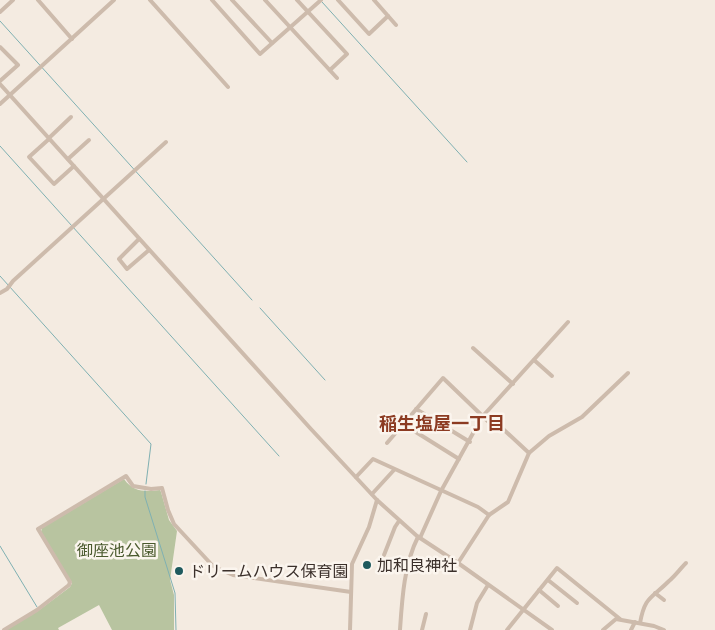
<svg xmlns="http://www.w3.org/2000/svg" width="715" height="630" font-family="'Space Grotesk','Noto Sans JP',sans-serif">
  <rect width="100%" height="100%" fill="#f4ebe1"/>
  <path fill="#b8c4a0" d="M124 479C133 492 145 492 160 490L161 492 169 520 177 531 170 580 174 595V630H112L99 605 58 628 59 630H6L38 611 70 587 72 583 41 532 42 528Z"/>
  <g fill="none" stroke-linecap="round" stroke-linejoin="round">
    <g stroke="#7fb0b2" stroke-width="1">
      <path d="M322 2 467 162"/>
      <path d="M0 21 252 300"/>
      <path d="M0 146 279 456"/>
      <path d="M0 276 151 444 146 484"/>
      <path d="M260 308 325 380"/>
      <path d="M145 491V497L175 593 176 630"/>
      <path d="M0 546 37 607"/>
    </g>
    <g stroke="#cdbbac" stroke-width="4">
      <path d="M38 0 72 39"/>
      <path d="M150 0 228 87"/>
      <path d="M212 0 260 54 321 0"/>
      <path d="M232 0 272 43"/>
      <path d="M265 0 337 78"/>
      <path d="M297 0 347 54 330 70"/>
      <path d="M338 0 369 34 388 16"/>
      <path d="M374 0 396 25"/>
      <path d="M0 12 13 0"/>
      <path d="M0 47 18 65 0 81"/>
      <path d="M0 84 310 428 377 500 417 536 458 563 552 630"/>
      <path d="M0 104 114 0"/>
      <path d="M49 138 71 117"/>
      <path d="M49 139 29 157 54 184 74 166"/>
      <path d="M68 159 89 140"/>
      <path d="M139 239 119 259 127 269 149 250"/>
      <path d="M0 293 7 289 13 281 166 142"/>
      <path d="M473 348 513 384"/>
      <path d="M534 360 552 376"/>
      <path d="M416 409 470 442"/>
      <path d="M403 424 459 459"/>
      <path d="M387 443 443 378 496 429 502 428 529 453"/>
      <path d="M356 477 373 459 478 507 489 515"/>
      <path d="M372 494 394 470"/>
      <path d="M420 538 441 491 482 417 568 322"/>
      <path d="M384 555 395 527 399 521"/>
      <path d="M458 563 489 515 508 502 529 453 549 436 582 417 628 373"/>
      <path d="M548 580 577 603"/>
      <path d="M539 590 558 606"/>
      <path d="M655 593 664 600"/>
      <path d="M640 623C645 596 651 599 669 581 675 576 680 569 686 563"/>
      <path d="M4 630 37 610 69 585 70 582 38 529 126 476 133 486 151 489 162 488 168 510 174 524 212 565 219 569 233 575 351 592"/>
      <path d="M350 630 352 564 369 527 377 500"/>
      <path d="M400 630C402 600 404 564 418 537"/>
      <path d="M422 630 426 614"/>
      <path d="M470 630 477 603 488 585"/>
      <path d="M507 630 557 568 620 619"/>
      <path d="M603 630 616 619 654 626 664 630"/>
      <path d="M631 630 635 622"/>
    </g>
  </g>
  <g fill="#1f5a5e" stroke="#fbf5ee" stroke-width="2">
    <circle cx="367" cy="565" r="5"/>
    <circle cx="179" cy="571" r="5"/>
  </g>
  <g text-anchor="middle" stroke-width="5" stroke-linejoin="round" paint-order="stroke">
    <g font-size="16" fill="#4a5a2e" stroke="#fbf5ee">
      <text x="117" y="556">御座池公園</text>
    </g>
    <g font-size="16" fill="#3b302b" stroke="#fbf5ee" text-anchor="start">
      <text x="377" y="571">加和良神社</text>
      <text x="189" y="577">ドリームハウス保育園</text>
    </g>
    <g font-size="18" font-weight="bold" fill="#8c3b22" stroke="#fbf5ee">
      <text x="442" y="430">稲生塩屋一丁目</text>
    </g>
  </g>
</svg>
